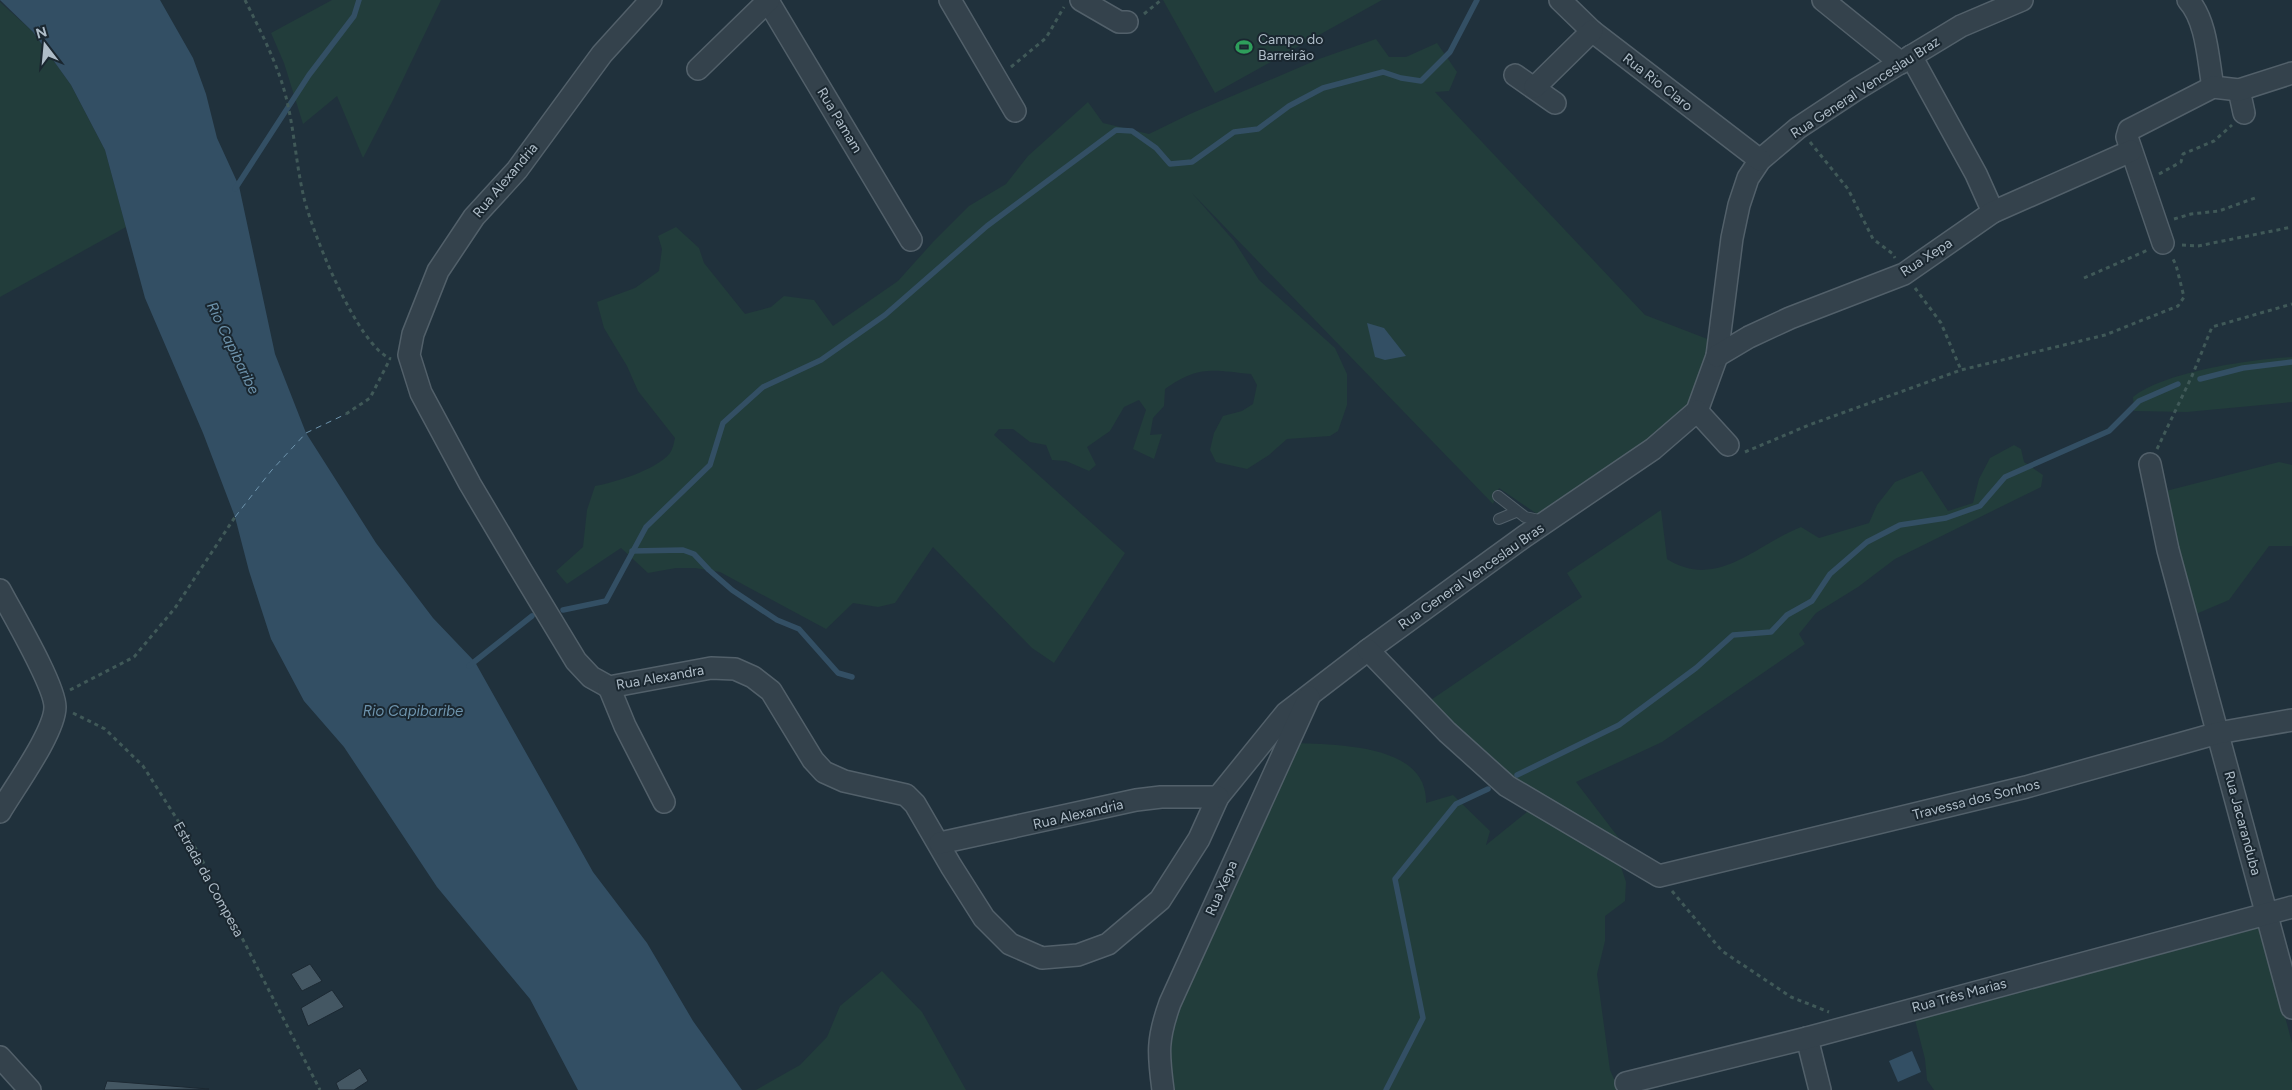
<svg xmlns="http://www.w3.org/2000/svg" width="2292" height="1090" font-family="Figtree,sans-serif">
  <rect width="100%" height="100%" fill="#20313c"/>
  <g fill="#223d3b">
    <path d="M332 0H441L393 100 363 158 337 96 303 124 284 63 271 33Z"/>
    <path d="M1163 0H1382L1215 93Z"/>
    <path d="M0 2 33 32 71 85 105 150 126 227 0 297Z"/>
    <path d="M1376 39 1389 57H1406L1437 43 1457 72 1449 91 1435 92 1645 315 1710 340 1707 369 1686 415 1567 499 1537 514 1499 488 1493 504 1192 193 1234 241 1259 280 1335 348 1347 374V405L1338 431 1330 436 1287 439 1269 455 1247 469 1216 462 1210 450 1214 433 1223 416 1242 411 1253 404 1257 385 1251 374C1213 370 1198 365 1165 389L1164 406 1153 418 1150 435 1162 434 1154 459 1133 449 1146 410 1139 400 1124 407 1110 431 1087 447 1096 465 1089 471 1066 461 1052 460 1046 445 1030 442 1013 429H999L994 435 1125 553 1054 663 1032 648 933 547 895 603 878 607 853 603 826 629 720 572 695 568H676L648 573 621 548 567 584 556 571 583 547 587 510 595 486C616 482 656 470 670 453 673 449 674 442 675 438L638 391 627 366 604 328 597 302 635 288 659 271 662 249 658 236 676 227 699 248 704 263 745 314 771 307 784 296 814 300 833 326 898 281 933 242 969 206 1006 184 1028 156 1088 102 1103 123 1149 134 1190 114 1319 59Z"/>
    <path d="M2292 357V402L2187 412 2134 411 2133 397C2163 372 2252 359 2292 357Z"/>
    <path d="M2014 445 2021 449 2024 462 2043 475 2041 487 1895 559 1858 587 1816 613 1799 634 1805 644 1662 742 1576 782 1628 850 1536 797 1425 704 1582 597 1567 573 1661 510 1667 559C1717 591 1757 544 1801 527L1819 538 1869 523 1877 505 1895 482 1922 471 1948 511 1973 503 1979 479 1990 458Z"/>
    <path d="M2279 462 2292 465V546H2269L2229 600 2196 614 2162 492Z"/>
    <path d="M1296 743C1338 745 1428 744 1426 803L1453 795 1490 831 1486 845 1532 808 1619 861 1626 882 1625 901 1605 916V941L1597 974 1610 1070 1619 1090H1169V1025Z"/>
    <path d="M2261 926 2292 1043V1090H1934L1927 1080 1925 1059 1915 1020Z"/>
    <path d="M882 971 922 1012 966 1090H756L800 1065 827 1037 840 1006Z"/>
  </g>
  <g fill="#334f64">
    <path d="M0 0H160L193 58 206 94 217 138 239 186 275 354 306 433 376 543 433 618 475 662 593 872 647 943 693 1021 742 1090H578L530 999 437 887 344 747 304 701 271 639 249 571 235 517 203 433 145 298 105 150 71 85 33 32Z"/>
    <path d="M1367 323 1384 328 1406 356 1385 360 1375 357Z"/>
    <path d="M1912 1051 1921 1072 1898 1082 1889 1061Z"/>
  </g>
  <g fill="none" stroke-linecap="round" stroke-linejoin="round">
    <g stroke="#334f64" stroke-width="5.5">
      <path d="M235 189 309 75 354 16 359 0"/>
      <path d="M2200 379 2243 368 2292 362"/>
      <path d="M632 551 683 550 694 554 709 570 732 590 777 620 799 629 838 673 852 677"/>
      <path d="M563 610 606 601 646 527 710 465 723 423 763 387 821 360 885 315 987 226 1116 130 1132 131 1156 148 1170 164 1192 162 1234 132 1258 129 1289 106 1323 88 1383 72 1401 78 1421 81 1450 52 1477 0"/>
      <path d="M469 666 532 616"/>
      <path d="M1517 775 1619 725 1696 668 1733 635 1771 632 1787 615 1812 601 1830 574 1867 542 1900 525 1946 518 1980 506 2005 477 2109 431 2139 401 2178 384"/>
      <path d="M1386 1090 1423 1018 1395 879 1456 804 1488 789"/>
    </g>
    <path stroke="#6e94ad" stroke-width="1" stroke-dasharray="6 5" stroke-linecap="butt" d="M235 517 271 471 306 433 346 414"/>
  </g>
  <g fill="#445763" stroke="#1c2933">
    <path d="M310 964 322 981 302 991 291 974Z"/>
    <path d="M332 990 344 1007 308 1026 301 1008Z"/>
    <path d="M360 1068 368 1081 354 1090H339L336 1083Z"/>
    <path d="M107 1081 209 1089 104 1090Z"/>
  </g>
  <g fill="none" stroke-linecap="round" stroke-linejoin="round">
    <g stroke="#52606a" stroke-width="12">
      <g id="lane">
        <path d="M1498 496 1525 517 1544 521"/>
        <path d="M1499 519 1516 512"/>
      </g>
    </g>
    <g stroke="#52606a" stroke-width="24">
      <g id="street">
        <path d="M651 0 602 54 517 170 474 217 438 271 413 334 409 355 421 393 470 484 521 570 576 661 591 677 609 687 711 668 735 669 753 677 771 691 813 760 824 772 844 781 906 795 915 804 951 866 984 918 1010 944 1042 958 1078 955 1108 944 1160 900 1199 839 1218 797 1286 713 1368 650 1525 536 1653 449 1697 411 1717 356 1732 238 1739 205 1748 178 1760 160 1798 128 1857 89 1961 26 2022 0"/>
        <path d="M950 0 1015 111"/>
        <path d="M1081 0 1119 22H1127"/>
        <path d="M1560 0 1592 31 1760 160"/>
        <path d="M1823 0 1901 63"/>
        <path d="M2188 0C2207 21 2208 60 2213 87"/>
        <path d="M768 1 911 240"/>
        <path d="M1911 56 1976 174 1993 212"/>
        <path d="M698 69 769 0"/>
        <path d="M1515 75 1555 103"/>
        <path d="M1535 87 1592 31"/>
        <path d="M2239 90 2244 113"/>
        <path d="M2163 243 2127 137 2129 130 2213 87 2239 90 2292 73"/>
        <path d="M1717 356 1749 337 1790 318 1904 274 1993 212 2131 151"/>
        <path d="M1697 411 1728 445"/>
        <path d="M2150 464 2168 550 2292 1008"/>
        <path d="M0 590C12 613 55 685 55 707 55 732 14 788 0 812"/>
        <path d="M1368 650 1447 732 1507 786 1659 876 2026 787 2218 733 2292 720"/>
        <path d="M609 687 625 726 664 802"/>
        <path d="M940 843 1136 800 1161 797H1218"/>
        <path d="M1807 1038 1820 1090"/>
        <path d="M0 1057 30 1090"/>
        <path d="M1626 1083 1807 1038 2292 907"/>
        <path d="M1163 1090C1158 1053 1157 1039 1170 1003L1309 697"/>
      </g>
    </g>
    <g stroke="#405958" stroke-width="3" stroke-dasharray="4 4" stroke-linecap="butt">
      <path d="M245 0C258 26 273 55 282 83 294 120 295 161 304 198 313 234 357 345 391 359"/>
      <path d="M1144 14 1161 0"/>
      <path d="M1011 67 1046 38 1064 7"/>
      <path d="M1810 142 1848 189 1873 239 1893 254 1895 258"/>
      <path d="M2159 174 2181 162 2183 154 2214 141 2232 125"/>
      <path d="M2174 219 2191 214 2219 211 2255 198"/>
      <path d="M2182 245 2198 246 2292 227"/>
      <path d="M2084 278 2148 250"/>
      <path d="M1915 288 1941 323 1961 370"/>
      <path d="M346 414 370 398 390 359"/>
      <path d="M2157 449 2192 376 2212 327 2292 304"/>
      <path d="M1745 452 1809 425 1961 370 2105 335 2178 306 2184 297 2176 265 2173 259"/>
      <path d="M70 690 134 657 175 608 235 517"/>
      <path d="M73 713 105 729 143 766 198 852 320 1090"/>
      <path d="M1672 891 1722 951 1791 997 1829 1012"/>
    </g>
    <use href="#lane" stroke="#34424c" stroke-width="10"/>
    <use href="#street" stroke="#34424c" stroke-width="21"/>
  </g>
  <defs>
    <g id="stadium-bare" transform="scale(1.35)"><path d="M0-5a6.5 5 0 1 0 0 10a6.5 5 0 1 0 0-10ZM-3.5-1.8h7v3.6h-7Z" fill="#2e9e5b" stroke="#1a2730" stroke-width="2.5" paint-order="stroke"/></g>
  </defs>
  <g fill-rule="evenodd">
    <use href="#stadium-bare" x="1244" y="47"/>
  </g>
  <g text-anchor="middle" stroke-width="4" stroke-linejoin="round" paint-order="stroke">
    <g font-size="14" fill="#afbdc8" stroke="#1a2730" text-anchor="start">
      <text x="1258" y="44">Campo do<tspan x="1258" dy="16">Barreirão</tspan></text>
    </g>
    <g font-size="14" fill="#afbdc8" stroke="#1a2730">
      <text transform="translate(1658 82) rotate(38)" y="5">Rua Rio Claro</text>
      <text transform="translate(1865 87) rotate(-33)" y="5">Rua General Venceslau Braz</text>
      <text transform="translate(840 120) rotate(59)" y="5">Rua Pamam</text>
      <text transform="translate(505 180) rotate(-50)" y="5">Rua Alexandria</text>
      <text transform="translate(1926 257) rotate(-33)" y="5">Rua Xepa</text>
      <text transform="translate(1471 576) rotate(-35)" y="5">Rua General Venceslau Bras</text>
      <text transform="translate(660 677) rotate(-10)" y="5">Rua Alexandra</text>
      <text transform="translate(1976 799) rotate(-14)" y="5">Travessa dos Sonhos</text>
      <text transform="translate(1078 814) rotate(-13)" y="5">Rua Alexandria</text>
      <text transform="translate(2243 823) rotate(75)" y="5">Rua Jacaranduba</text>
      <text transform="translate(209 879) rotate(61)" y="5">Estrada da Compesa</text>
      <text transform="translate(1221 888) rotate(-66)" y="5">Rua Xepa</text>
      <text transform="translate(1959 995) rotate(-15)" y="5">Rua Três Marias</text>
    </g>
    <g font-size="15" font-style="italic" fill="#6e94ad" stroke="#1a2730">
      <text transform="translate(233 348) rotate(64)" y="5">Rio Capibaribe</text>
      <text x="413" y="716">Rio Capibaribe</text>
    </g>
  </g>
  <g transform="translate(45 45) rotate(344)" stroke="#1a2730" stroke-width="4" paint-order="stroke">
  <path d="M0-4L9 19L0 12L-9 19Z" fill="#afbdc8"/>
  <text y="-8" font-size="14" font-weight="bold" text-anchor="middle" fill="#afbdc8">N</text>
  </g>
</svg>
